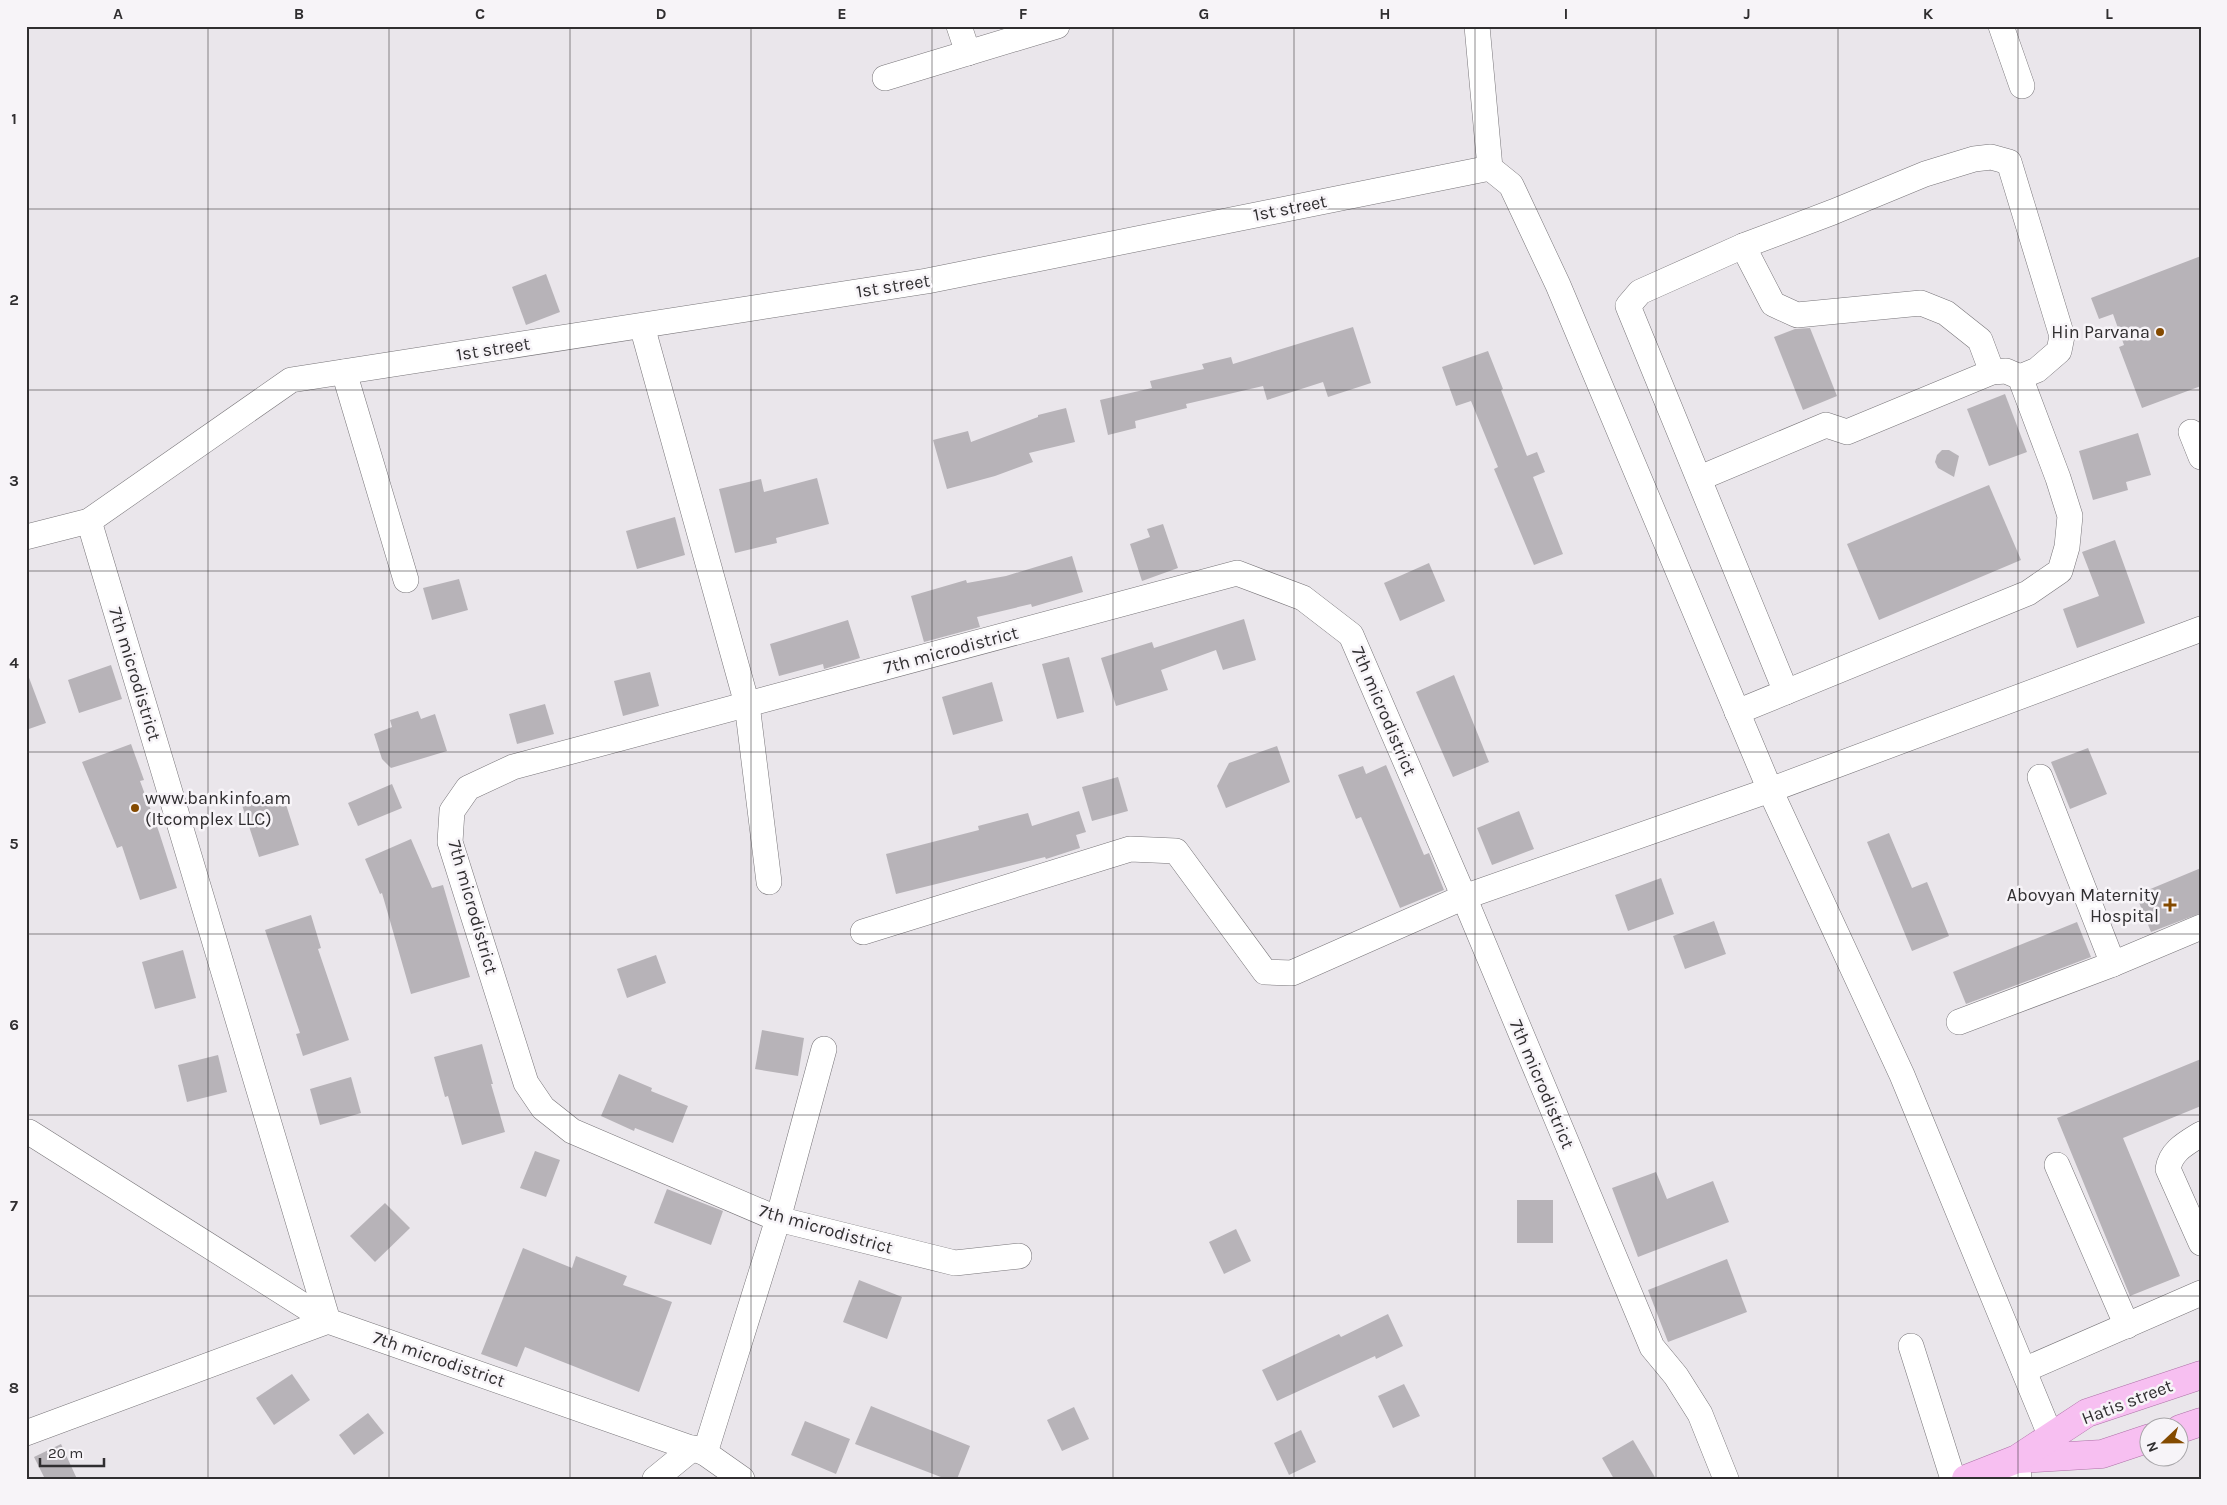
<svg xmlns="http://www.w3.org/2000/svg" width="2227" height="1505" font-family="Karla,sans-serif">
  <rect width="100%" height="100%" fill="#eae6eb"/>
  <g fill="#b7b3b8">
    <path d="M2201 256V386L2142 408 2119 347 2124 345 2113 314 2099 319 2091 298Z"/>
    <path d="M546 274 560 312 526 325 512 287Z"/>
    <path d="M1353 327 1371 383 1328 397 1323 382 1267 400 1263 386 1186 404 1187 408 1135 421 1136 428 1108 435 1100 400 1152 388 1150 381 1204 369 1202 364 1231 357 1233 364Z"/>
    <path d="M1810 328 1837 396 1803 410 1774 337 1795 329Z"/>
    <path d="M1488 351 1503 389 1501 390 1527 456 1537 452 1545 472 1533 477 1563 554 1534 565 1494 469 1498 467 1471 401 1456 406 1442 367Z"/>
    <path d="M2005 394 2027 452 1989 466 1967 409Z"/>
    <path d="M1066 408 1075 442 1029 453 1033 462 995 476 947 489 933 440 968 431 971 442 1038 417V415Z"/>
    <path d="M2138 433 2151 475 2126 482 2128 490 2093 500 2079 451Z"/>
    <path d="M1942 450H1949L1959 456 1954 477 1938 468 1935 462 1937 455Z"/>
    <path d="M817 478 829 524 776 538 777 543 735 553 719 489 761 479 764 492Z"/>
    <path d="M1989 485 2021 560 1879 620 1847 544Z"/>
    <path d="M675 517 685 555 637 569 626 531Z"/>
    <path d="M1163 524 1178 568 1142 581 1130 544 1150 537 1147 529Z"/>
    <path d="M2115 540 2145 623 2077 648 2063 609 2099 596 2082 552Z"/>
    <path d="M1072 556 1083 592 1032 607 1031 604 977 617 980 627 924 642 911 596 966 580 967 583 1006 576Z"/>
    <path d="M1429 563 1445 601 1400 621 1384 583Z"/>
    <path d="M459 579 468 610 432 620 423 588Z"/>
    <path d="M1244 619 1256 660 1223 670 1216 650 1161 670 1168 690 1116 706 1101 658 1152 642 1154 648Z"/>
    <path d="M848 620 860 658 824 669 823 664 779 676 770 644Z"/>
    <path d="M1069 657 1084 712 1057 719 1042 664Z"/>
    <path d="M111 665 122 699 79 713 68 680Z"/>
    <path d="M650 672 659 706 623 716 614 681Z"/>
    <path d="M26 675H28L46 723 26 730Z"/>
    <path d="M1454 675 1489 762 1453 777 1416 692Z"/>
    <path d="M992 682 1003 721 953 735 942 697Z"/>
    <path d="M545 704 554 734 517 744 509 714Z"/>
    <path d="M418 711 421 719 435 714 447 751 391 768 382 759 374 734 392 727 390 720Z"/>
    <path d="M131 744 144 780 140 781 159 832 177 888 140 900 122 846 117 848 82 762Z"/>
    <path d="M1277 746 1290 782 1226 808 1217 786 1229 763Z"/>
    <path d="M2088 748 2107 794 2070 809 2051 762Z"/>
    <path d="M1386 765 1424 855 1429 853 1444 890 1400 908 1361 817 1356 819 1338 775 1363 766 1366 774Z"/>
    <path d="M1118 777 1128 811 1092 821 1082 787Z"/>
    <path d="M392 784 402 808 358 826 348 803Z"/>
    <path d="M282 792 299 845 259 857 242 805Z"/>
    <path d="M1079 811 1086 832 1076 835 1080 848 1046 859 1045 857 896 894 886 854 979 830 978 826 1028 813 1032 826Z"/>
    <path d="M1519 811 1534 849 1492 865 1477 828Z"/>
    <path d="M1889 833 1912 888 1927 882 1949 936 1912 951 1867 842Z"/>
    <path d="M411 839 432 888 443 885 470 977 411 994 382 893 380 894 365 859Z"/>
    <path d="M2201 868V913L2151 932 2136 895Z"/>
    <path d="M1661 878 1674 914 1628 931 1615 895Z"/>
    <path d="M311 915 321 948 318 949 349 1040 303 1056 296 1034 300 1033 265 930Z"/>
    <path d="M1714 921 1726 954 1685 969 1673 936Z"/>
    <path d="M2077 922 2091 957 1966 1004 1953 972Z"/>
    <path d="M183 950 196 998 155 1009 142 962Z"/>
    <path d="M656 955 666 983 627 998 617 969Z"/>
    <path d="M762 1030 804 1038 798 1076 755 1069Z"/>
    <path d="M482 1044 493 1084H491L505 1132 462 1145 448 1096 445 1097 434 1057Z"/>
    <path d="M218 1055 227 1092 187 1102 178 1065Z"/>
    <path d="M2201 1059V1106L2123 1138 2180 1276 2130 1296 2057 1118Z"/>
    <path d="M619 1074 652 1088 651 1091 688 1106 673 1143 635 1128 634 1131 601 1116Z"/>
    <path d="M351 1077 361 1113 320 1125 310 1089Z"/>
    <path d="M535 1151 560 1160 546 1197 520 1188Z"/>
    <path d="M1656 1172 1667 1199 1713 1181 1729 1222 1638 1257 1612 1188Z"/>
    <path d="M667 1189 723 1211 711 1245 654 1223Z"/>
    <rect x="1517" y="1200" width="36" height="43"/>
    <path d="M385 1203 410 1228 375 1262 350 1236Z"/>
    <path d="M1236 1229 1251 1261 1224 1274 1209 1242Z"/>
    <path d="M523 1248 572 1268 576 1256 627 1276 623 1285 672 1302 639 1392 525 1347 517 1367 481 1354Z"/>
    <path d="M1727 1259 1747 1312 1668 1342 1648 1290Z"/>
    <path d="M859 1280 902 1297 887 1339 843 1322Z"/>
    <path d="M1388 1314 1403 1346 1376 1359 1375 1356 1277 1401 1262 1370 1339 1334 1341 1337Z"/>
    <path d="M292 1374 310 1400 274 1425 256 1398Z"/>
    <path d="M1404 1384 1420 1416 1393 1428 1378 1396Z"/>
    <path d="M871 1406 970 1446 957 1479H946L855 1444Z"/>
    <path d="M1074 1407 1089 1439 1062 1451 1047 1420Z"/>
    <path d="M368 1413 384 1433 354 1455 339 1435Z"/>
    <path d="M805 1421 850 1439 836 1474 791 1455Z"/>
    <path d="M1301 1430 1316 1462 1289 1475 1274 1443Z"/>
    <path d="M1633 1440 1656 1479H1614L1602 1458Z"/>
    <path d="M61 1444 77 1479H45L34 1457Z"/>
  </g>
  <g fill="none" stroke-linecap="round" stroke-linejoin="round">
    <g stroke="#787579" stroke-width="26">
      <g id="minor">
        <path d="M959 26 968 53"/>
        <path d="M1477 26 1490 168 1511 185 1558 285 1770 790 1902 1075 2058 1454"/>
        <path d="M2001 26 2022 86"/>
        <path d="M885 78 1057 26"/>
        <path d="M1743 246 1773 304 1797 315 1921 303 1946 313 1980 340 1992 372"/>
        <path d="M642 326 747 704 769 882"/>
        <path d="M344 372 406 580"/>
        <path d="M2191 432 2201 457"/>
        <path d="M1700 478 1826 425 1847 432 1992 372 2006 371 2020 377 2058 478 2070 516 2067 547 2060 571 2028 593 1737 712"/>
        <path d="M89 521 328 1321 705 1453 742 1479"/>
        <path d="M26 537 89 521 291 380 927 281 1490 168"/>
        <path d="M1786 692 1628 306 1640 292 1743 246 1833 212 1925 174 1974 159 1991 157 2009 162 2062 336 2059 351 2037 370 2020 377"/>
        <path d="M2040 777 2113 964"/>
        <path d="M863 932 1130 849 1176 851 1265 972 1292 973 1464 897 1770 790 2201 629"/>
        <path d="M1959 1022 2113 964 2201 927"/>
        <path d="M26 1133 29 1132 328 1321 26 1433"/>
        <path d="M2201 1134C2185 1144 2171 1151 2168 1169L2201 1243"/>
        <path d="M2057 1165 2127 1326"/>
        <path d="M1019 1256 955 1263 778 1219 572 1131 543 1108 526 1083 450 842 452 811 468 788 513 767 1237 573 1303 598 1351 635 1464 897 1652 1347 1676 1376 1700 1414 1726 1479"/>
        <path d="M1911 1346 1953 1479"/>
        <path d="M2024 1370 2201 1293"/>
        <path d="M705 1453 778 1219 824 1049"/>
        <path d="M2017 1459 2019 1479"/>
        <path d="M655 1479 693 1448"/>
      </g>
    </g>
    <g stroke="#ad71a7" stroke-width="29">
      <g id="major">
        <path d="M2180 1429 2201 1422"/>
        <path d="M2019 1459 2102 1454 2150 1438"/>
        <path d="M1966 1479 2017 1459 2087 1413 2201 1375"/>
      </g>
    </g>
    <use href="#minor" stroke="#fff" stroke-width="25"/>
    <use href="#major" stroke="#f7bff1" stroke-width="28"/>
  </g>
  <path fill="none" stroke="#302e30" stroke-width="1" stroke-opacity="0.55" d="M208 26V1479M389 26V1479M570 26V1479M751 26V1479M932 26V1479M1113 26V1479M1294 26V1479M1475 26V1479M1656 26V1479M1838 26V1479M2018 26V1479M26 209H2201M26 390H2201M26 571H2201M26 752H2201M26 934H2201M26 1115H2201M26 1296H2201"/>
  <g fill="#844a00" stroke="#f7f4f8" stroke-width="2">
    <circle cx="2160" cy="332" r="5"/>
    <circle cx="135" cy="808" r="5"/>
    <path d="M2167.5 897.5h5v5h5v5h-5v5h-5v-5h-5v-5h5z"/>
  </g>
  <g text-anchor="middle" stroke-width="5" stroke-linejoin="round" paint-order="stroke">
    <g font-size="18" fill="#302e30" stroke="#f7f4f8">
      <text transform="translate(1290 208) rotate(-11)" y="6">1st street</text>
      <text transform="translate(893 286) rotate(-9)" y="6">1st street</text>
      <text transform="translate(493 349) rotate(-9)" y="6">1st street</text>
      <text transform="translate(951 650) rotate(-15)" y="6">7th microdistrict</text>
      <text transform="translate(135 674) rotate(73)" y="6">7th microdistrict</text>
      <text transform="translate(1384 711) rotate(67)" y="6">7th microdistrict</text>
      <text transform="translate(473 907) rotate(74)" y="6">7th microdistrict</text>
      <text transform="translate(1542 1084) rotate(67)" y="6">7th microdistrict</text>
      <text transform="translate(826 1229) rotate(16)" y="6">7th microdistrict</text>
      <text transform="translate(439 1359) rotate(19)" y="6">7th microdistrict</text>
      <text transform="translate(2127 1402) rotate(-21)" y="6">Hatis street</text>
    </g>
    <g font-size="18" fill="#302e30" stroke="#f7f4f8" text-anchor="end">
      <text x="2150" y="338">Hin Parvana</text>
      <text x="145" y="804" text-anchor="start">www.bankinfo.am<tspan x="145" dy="21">(Itcomplex LLC)</tspan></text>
      <text x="2159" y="901">Abovyan Maternity<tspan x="2159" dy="21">Hospital</tspan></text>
    </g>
  </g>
  <rect width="2227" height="1505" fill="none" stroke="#f7f4f8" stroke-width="55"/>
  <g transform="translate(2164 1442) rotate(248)"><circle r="24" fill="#f7f4f8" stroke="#a7a5a8"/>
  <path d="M0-4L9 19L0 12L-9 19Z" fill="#844a00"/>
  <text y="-8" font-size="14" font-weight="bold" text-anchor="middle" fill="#302e30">N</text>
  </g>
  <path d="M40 1458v8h64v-8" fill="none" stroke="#302e30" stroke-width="2.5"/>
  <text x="48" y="1458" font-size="15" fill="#302e30" stroke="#f7f4f8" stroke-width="4" paint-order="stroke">20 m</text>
  <rect x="28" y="28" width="2172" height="1450" fill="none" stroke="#302e30" stroke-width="2"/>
  <g font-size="16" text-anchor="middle" font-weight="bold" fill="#302e30">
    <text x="118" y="19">A</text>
    <text x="299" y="19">B</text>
    <text x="480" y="19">C</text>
    <text x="661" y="19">D</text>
    <text x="842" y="19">E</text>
    <text x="1023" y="19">F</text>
    <text x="1204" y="19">G</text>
    <text x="1385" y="19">H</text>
    <text x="1566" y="19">I</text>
    <text x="1747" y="19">J</text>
    <text x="1928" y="19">K</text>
    <text x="2109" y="19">L</text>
    <text x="14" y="124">1</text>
    <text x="14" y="305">2</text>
    <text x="14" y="486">3</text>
    <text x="14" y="668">4</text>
    <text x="14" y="849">5</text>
    <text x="14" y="1030">6</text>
    <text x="14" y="1211">7</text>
    <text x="14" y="1393">8</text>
  </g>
</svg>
